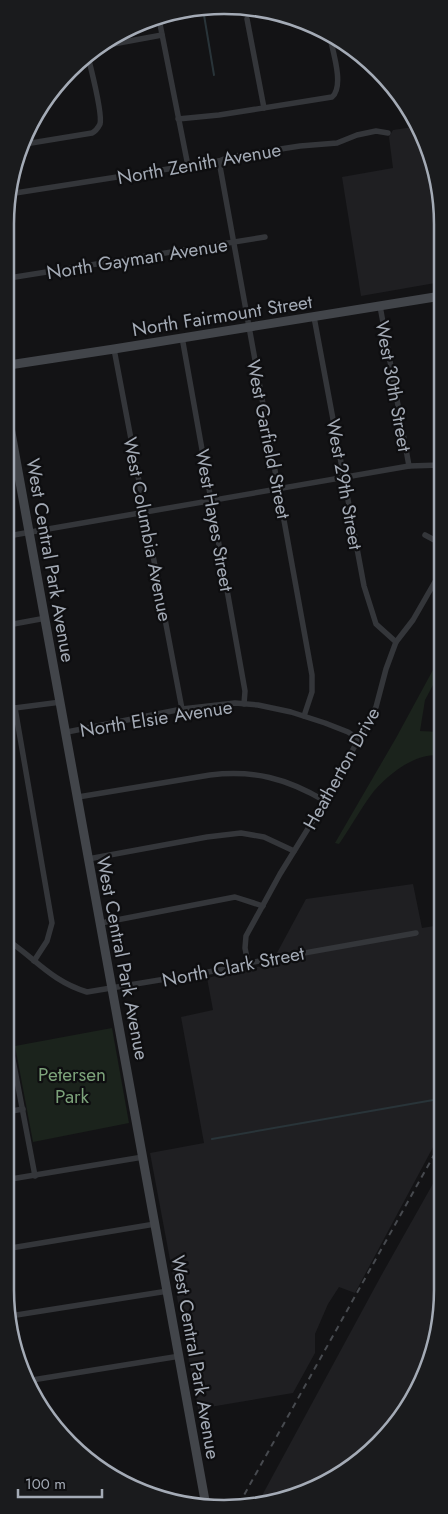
<svg xmlns="http://www.w3.org/2000/svg" width="448" height="1514" font-family="Jost,sans-serif">
  <rect width="100%" height="100%" fill="#131315"/>
  <g fill="#1f1f22">
    <path d="M420 126 441 196V282L361 296 342 177 393 168 389 137 393 130Z"/>
    <path d="M413 884 422 928 440 925 439 1136 355 1293 339 1287 328 1304 315 1334V1353L293 1393 198 1409 150 1153 204 1143 181 1017 213 1010 207 978 271 964 306 899Z"/>
    <path d="M439 1173V1333L406 1412 346 1472 280 1502 258 1503 381 1276Z"/>
  </g>
  <g fill="#1b231c">
    <path d="M440 657V672L425 700 420 731 440 732V756C418 750 384 777 371 795 360 810 350 828 339 844L335 843 396 738Z"/>
    <path d="M112 1028 129 1123 33 1142 15 1046Z"/>
  </g>
  <g fill="none" stroke-linecap="round" stroke-linejoin="round">
    <g stroke="#293439" stroke-width="2">
      <path d="M203 9 214 75"/>
      <path d="M212 1139 439 1099"/>
    </g>
    <g stroke="#34363a" stroke-width="5.5">
      <path d="M159 19 188 166"/>
      <path d="M247 19 264 108"/>
      <path d="M97 47 162 35"/>
      <path d="M178 119 219 115 332 97C345 86 332 49 329 33"/>
      <path d="M25 144 92 133C96 131 98 128 100 124 103 113 91 70 88 56"/>
      <path d="M219 161 312 675V692L304 716"/>
      <path d="M9 194 219 161 229 157 300 146 337 143 357 135 376 131 388 133"/>
      <path d="M9 278 265 237"/>
      <path d="M380 306 409 466"/>
      <path d="M314 317 364 586 376 624 396 642"/>
      <path d="M182 337 245 691 244 704"/>
      <path d="M114 349 182 709"/>
      <path d="M425 535 440 543"/>
      <path d="M8 536 409 466 441 465"/>
      <path d="M8 625 46 618"/>
      <path d="M15 708 52 923 47 941 34 961"/>
      <path d="M7 709 61 702"/>
      <path d="M67 732 182 709 235 703 258 705 291 712 325 723 348 732 359 739"/>
      <path d="M78 797 210 775C254 770 286 778 325 801"/>
      <path d="M88 859 207 837 241 833 264 837 294 851"/>
      <path d="M101 923 235 897 263 906"/>
      <path d="M6 939C36 959 51 981 87 992L226 969 248 963 416 933"/>
      <path d="M248 963 245 948 246 936 280 874 325 801 376 707 386 669 396 642 413 620 440 573"/>
      <path d="M6 1045 10 1044 35 1176"/>
      <path d="M6 1112 23 1109"/>
      <path d="M5 1180 143 1157"/>
      <path d="M5 1249 155 1224"/>
      <path d="M10 1316 168 1291"/>
      <path d="M26 1381 180 1356"/>
      <path d="M82 1452 85 1451"/>
    </g>
    <g stroke="#42454a" stroke-width="9">
      <path d="M9 365 114 349 441 296"/>
      <path d="M8 416 206 1506"/>
    </g>
    <path stroke="#474a4f" stroke-width="2" stroke-dasharray="6 5" stroke-linecap="butt" d="M239 1504 439 1146"/>
  </g>
  <g text-anchor="middle" stroke-width="4.5" stroke-linejoin="round" paint-order="stroke">
    <g font-size="19" fill="#a4abb6" stroke="#0e0e10">
      <text transform="translate(199 163) rotate(-10)" y="7">North Zenith Avenue</text>
      <text transform="translate(137 258) rotate(-9)" y="7">North Gayman Avenue</text>
      <text transform="translate(222 315) rotate(-9)" y="7">North Fairmount Street</text>
      <text transform="translate(394 386) rotate(80)" y="7">West 30th Street</text>
      <text transform="translate(269 439) rotate(79)" y="7">West Garfield Street</text>
      <text transform="translate(345 484) rotate(80)" y="7">West 29th Street</text>
      <text transform="translate(215 520) rotate(80)" y="7">West Hayes Street</text>
      <text transform="translate(148 529) rotate(79)" y="7">West Columbia Avenue</text>
      <text transform="translate(51 560) rotate(80)" y="7">West Central Park Avenue</text>
      <text transform="translate(156 718) rotate(-9)" y="7">North Elsie Avenue</text>
      <text transform="translate(341 768) rotate(-61)" y="7">Heatherton Drive</text>
      <text transform="translate(123 958) rotate(79)" y="7">West Central Park Avenue</text>
      <text transform="translate(233 966) rotate(-11)" y="7">North Clark Street</text>
      <text transform="translate(196 1357) rotate(80)" y="7">West Central Park Avenue</text>
    </g>
    <g font-size="19" fill="#7ca27a" stroke="#0e0e10">
      <text x="72" y="1081">Petersen<tspan x="72" dy="22">Park</tspan></text>
    </g>
  </g>
  <path d="M0 0H448V1514H0ZM224 14H224A210 210 0 0 1 434 224V1290A210 210 0 0 1 224 1500H224A210 210 0 0 1 14 1290V224A210 210 0 0 1 224 14Z" fill="#1a1b1d" fill-rule="evenodd"/>
  <path fill="none" stroke="#a4abb6" stroke-width="2.5" d="M224 14H224A210 210 0 0 1 434 224V1290A210 210 0 0 1 224 1500H224A210 210 0 0 1 14 1290V224A210 210 0 0 1 224 14Z"/>
  <path d="M18 1489v8h84v-8" fill="none" stroke="#a4abb6" stroke-width="2.5"/>
  <text x="25" y="1489" font-size="15" fill="#a4abb6" stroke="#0e0e10" stroke-width="4" paint-order="stroke">100 m</text>
</svg>
